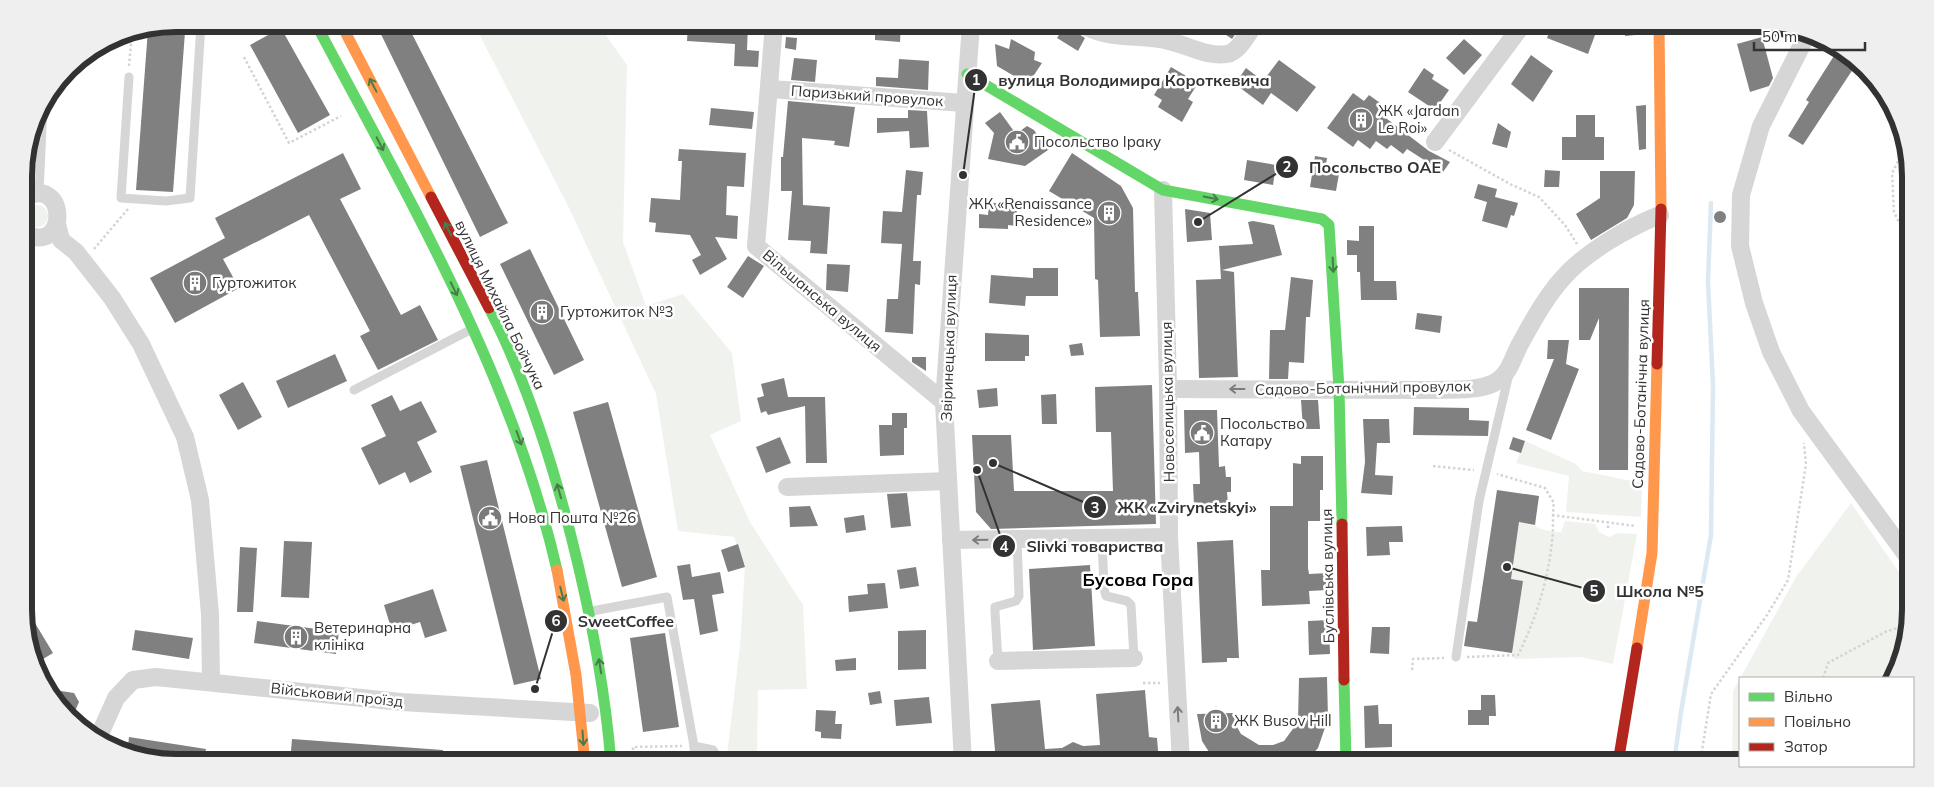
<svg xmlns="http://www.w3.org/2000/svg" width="1934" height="787" font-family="Mulish,sans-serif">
  <rect width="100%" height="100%" fill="#fff"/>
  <g fill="#f0f3ed">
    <path d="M474 24H598L627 65 623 242 646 306 683 294 732 353 741 421 710 435 750 522 803 605 807 689 758 690 757 763H729L727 755 740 646 745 567 734 537 678 531 656 394 569 208Z"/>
    <circle cx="37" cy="216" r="11"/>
    <path d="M1525 441 1576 464 1582 471 1642 483 1641 517 1566 512 1569 476 1516 463Z"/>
    <path d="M1851 503 1910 588V610L1902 660 1892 678H1740V763H1732L1733 691 1796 577Z"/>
    <path d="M1565 521 1595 524 1599 532 1609 537 1617 533 1637 534 1613 664 1581 657 1514 659 1512 653 1523 582 1511 579 1519 522C1534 524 1546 533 1561 532Z"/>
  </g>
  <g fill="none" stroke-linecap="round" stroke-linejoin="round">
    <path stroke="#dde9f2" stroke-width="4.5" d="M1674 763 1681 712 1711 535 1713 385 1708 282 1711 203"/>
  </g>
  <g fill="#808080">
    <path d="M376 24H407L508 223 480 237Z"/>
    <path d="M688 24H748L747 50 759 51 758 67 734 66 735 44 687 41Z"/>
    <path d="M875 24H901L900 42 875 40Z"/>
    <path d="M1210 24H1242L1232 39Z"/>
    <path d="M1552 24H1565L1595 35 1588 54 1547 38Z"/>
    <path d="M1624 24H1645V34L1625 36Z"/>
    <path d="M1065 25 1085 38 1078 51 1057 38Z"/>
    <path d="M281 28 330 115 298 133 250 45Z"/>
    <path d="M148 29 185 32 173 192 136 190Z"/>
    <path d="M786 37 797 38 796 50 785 48Z"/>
    <path d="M1762 37 1773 78 1769 86 1750 92 1737 44Z"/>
    <path d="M1011 39 1035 52 1034 60 1042 63 1028 84 997 66 995 44 1009 49Z"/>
    <path d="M1464 39 1482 55 1464 75 1446 58Z"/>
    <path d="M1839 48 1857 63 1803 145 1788 136 1809 102 1806 100Z"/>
    <path d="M1531 55 1553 71 1533 102 1511 84Z"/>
    <path d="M794 58 817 60 815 82 791 80Z"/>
    <path d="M899 59 929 61 928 90 876 86V77L898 78Z"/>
    <path d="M1279 60 1316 87 1297 112 1271 93 1263 105 1235 84 1246 68 1263 81Z"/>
    <path d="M1171 67 1198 83 1188 99 1193 102 1182 122 1158 107 1162 100 1154 95Z"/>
    <path d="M1424 68 1434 75 1432 79 1449 90 1435 110 1408 92Z"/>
    <path d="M1353 93 1364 101 1369 95 1383 105 1378 112 1429 151 1450 162 1443 172 1407 149 1403 154 1391 145 1387 149 1376 141 1370 149 1358 140 1353 147 1327 128Z"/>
    <path d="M788 101 855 107 849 147 834 145 835 141 802 138 803 205 830 207 827 254 810 253 811 241 788 240 792 191H781V157H783Z"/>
    <path d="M1646 105V149L1639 150 1636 106Z"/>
    <path d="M711 108 754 112 752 129 709 125Z"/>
    <path d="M908 110 927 111 929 147 910 148 909 131 877 133V118H908Z"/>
    <path d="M1000 112 1016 134 1027 126 1034 130 1048 150 1025 166 988 159 994 133 985 123Z"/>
    <path d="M1576 115H1595V137H1604V160H1562V137H1576Z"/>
    <path d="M1498 123 1511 132 1507 148 1492 144Z"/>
    <path d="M679 149 746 153 744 187 727 186 726 215 738 216 737 239 715 237 727 259 700 275 692 260 701 255 690 235 655 232 656 223 649 222 651 198 680 200 682 161H678Z"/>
    <path d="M343 153 361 189 340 199 401 315 420 305 438 340 378 370 360 336 370 331 309 215 223 259 239 288 175 323 150 278 225 238 215 218Z"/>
    <path d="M1072 153 1121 186 1133 208 1135 292H1138L1140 336 1100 337 1098 280 1095 279 1094 218 1049 191Z"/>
    <path d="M1315 156 1327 158 1326 165 1340 168 1336 191 1310 187Z"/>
    <path d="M1247 160 1276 165 1273 185 1244 180Z"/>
    <path d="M906 170 923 172 921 195H917L913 261H921L920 285 915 284 913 334 885 332 887 299H898L902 244 881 243 883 211 902 212Z"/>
    <path d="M1545 170 1560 171 1559 187H1544Z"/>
    <path d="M1600 171H1635L1634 205 1627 218 1591 240 1576 214 1600 198Z"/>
    <path d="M1478 184 1497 189 1495 197 1518 203 1514 216 1511 215 1507 228 1482 221 1487 202 1474 198Z"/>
    <path d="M989 203H1000V208L1017 209 1016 226 1008 225V229L979 228V214L988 215Z"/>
    <path d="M1185 209 1210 213 1212 240 1187 242Z"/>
    <circle cx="1720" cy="217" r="6"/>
    <path d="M1253 221 1274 225 1282 255 1222 270 1234 272 1238 377 1199 378 1196 280 1221 279 1219 246 1253 244 1248 222Z"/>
    <path d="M1359 226H1374V281H1396L1397 300H1361L1360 272H1357V255H1347V240L1359 241Z"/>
    <path d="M530 249 584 360 554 375 500 264Z"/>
    <path d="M748 256 764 266 743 298 727 287Z"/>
    <path d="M827 264 850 265 848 292 826 290Z"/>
    <path d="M1033 268H1058V296H1026L1025 306 989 303 991 275 1033 278Z"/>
    <path d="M1291 277 1313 280 1310 317H1306L1304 363 1289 362 1288 379H1269L1270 330H1285Z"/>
    <path d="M1579 288H1629L1628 470H1599V318L1590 340H1579Z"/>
    <path d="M1417 313 1442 316 1440 333 1415 329Z"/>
    <path d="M985 333 1029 335V356H1025V361H985Z"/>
    <path d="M1548 340H1569L1566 364 1579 369 1551 440 1526 430 1554 359H1547Z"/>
    <path d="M1082 343 1084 355 1071 356 1069 345Z"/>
    <path d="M335 354 347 381 288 408 276 381Z"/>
    <path d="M912 357H926V371L912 362Z"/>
    <path d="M784 378 788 397H825L827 463H806L805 406 768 415 766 411 761 413 757 398 764 396 761 384Z"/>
    <path d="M243 382 262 417 238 430 219 395Z"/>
    <path d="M1152 385 1156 524 991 529 976 512 972 435H1011L1014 491H1113L1111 432H1096L1095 387Z"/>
    <path d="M997 388 998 406 979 408 977 390Z"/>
    <path d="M1056 394 1057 424H1042L1041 395Z"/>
    <path d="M392 395 400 411 421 401 437 432 417 442 432 472 410 483 405 472 379 485 361 448 386 436 371 405Z"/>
    <path d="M1301 400H1318L1320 429H1303Z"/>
    <path d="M608 402 657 577 622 587 573 412Z"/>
    <path d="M1414 407 1469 408V420L1489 421 1488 436 1413 435Z"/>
    <path d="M1184 410H1217L1219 467 1225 466 1226 477H1231V492H1227L1228 503 1194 505 1193 484H1200L1199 452 1185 453Z"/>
    <path d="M892 413H907V428H904V455L880 456 879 425H892Z"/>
    <path d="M1363 419H1389L1390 443H1377L1375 475 1393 476 1392 495 1361 493 1365 462Z"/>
    <path d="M780 437 791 463 766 473 756 447Z"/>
    <path d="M1513 437 1525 441 1521 453 1509 449Z"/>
    <path d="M1301 456H1323V490H1320V521H1308V568L1309 574 1328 573V590L1309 591 1310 604 1262 606 1261 570H1270V506H1293V463L1301 464Z"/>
    <path d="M487 460 541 679 514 685 460 466Z"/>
    <path d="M1497 490 1539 496 1535 525 1519 522 1511 579 1523 581 1512 653 1464 646 1468 621 1477 622Z"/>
    <path d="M907 493 911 526 891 528 887 494Z"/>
    <path d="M810 506 818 526 790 527 789 507Z"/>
    <path d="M864 515 866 530 846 533 844 518Z"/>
    <path d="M1402 526 1403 542H1389L1390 555 1367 556 1366 527Z"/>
    <path d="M1233 540 1239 658H1227V662L1202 663 1197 542Z"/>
    <path d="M284 541 312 542 309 598 281 597Z"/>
    <path d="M738 544 745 567 728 572 721 550Z"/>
    <path d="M240 547 257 548 253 612H237Z"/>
    <path d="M690 564 692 577 720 572 724 593 712 595 718 631 700 635 694 599 683 600 677 566Z"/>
    <path d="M1090 565 1095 646 1033 650 1029 569Z"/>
    <path d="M916 567 919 586 900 589 897 570Z"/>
    <path d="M885 583 888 608 849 612 848 596 868 594 867 584Z"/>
    <path d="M433 589 447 631 425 638 420 622 392 631 384 605Z"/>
    <path d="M26 608 53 653 38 662 27 640Z"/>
    <path d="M1329 620 1330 654 1309 655 1308 621Z"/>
    <path d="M257 621 339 632 336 654 254 643Z"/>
    <path d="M1372 627H1390L1389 654 1370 653Z"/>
    <path d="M135 630 193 638 189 659 132 650Z"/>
    <path d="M926 630V669L898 670V631Z"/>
    <path d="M665 633 679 727 643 732 630 638Z"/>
    <path d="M856 658V670L836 671 835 660Z"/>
    <path d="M1327 677 1328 719 1318 748 1305 763H1219L1209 752 1202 741 1197 714 1233 713 1237 727 1241 734 1259 745H1273L1284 741 1298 722 1299 678Z"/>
    <path d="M1145 690 1149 737 1157 738 1159 763H989L988 753 995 751 991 704 1040 700 1045 749 1062 748 1073 742 1083 746 1100 745 1096 694Z"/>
    <path d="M61 691 74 693 79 702 72 718 62 711 55 698Z"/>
    <path d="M880 691 882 703 870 705 868 693Z"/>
    <path d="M1481 695H1495L1496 716H1489V725H1468V710H1481Z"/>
    <path d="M929 697 932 723 896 726 894 700Z"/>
    <path d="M1378 705 1379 724H1392V747L1365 748 1364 706Z"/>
    <path d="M816 710 836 711 835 724H842L841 739 821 738V732L815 731Z"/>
    <path d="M129 737 206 749 203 763H177L127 755Z"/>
    <path d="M292 739 443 750 442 763H290Z"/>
    <path d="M688 751V763H649V752Z"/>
    <rect x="1483" y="751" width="16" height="12"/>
  </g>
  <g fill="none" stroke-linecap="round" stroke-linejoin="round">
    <g stroke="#d4d4d4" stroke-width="2.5" stroke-dasharray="2.5 2.5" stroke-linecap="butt">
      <path d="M244 57 289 143 341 116"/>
      <path d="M129 66 132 33"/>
      <path d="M1905 148 1892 173 1894 212 1909 243"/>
      <path d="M1449 150 1510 184 1539 197 1565 225 1577 244"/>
      <path d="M94 249 128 209"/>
      <path d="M1433 466 1474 470"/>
      <path d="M1552 515 1635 526"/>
      <path d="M1608 528V522"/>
      <path d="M1467 657 1518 655C1536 619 1548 581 1552 541 1554 528 1552 516 1554 503L1545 488 1497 474"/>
      <path d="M1412 670 1413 659 1444 658"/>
      <path d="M1823 678 1828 663 1887 631 1908 625"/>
      <path d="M1143 683H1160"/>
      <path d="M633 760V747L682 746"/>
      <path d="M1700 763 1711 694 1767 615 1788 580 1806 464 1804 443"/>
    </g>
    <g stroke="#d6d6d6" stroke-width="9">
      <path d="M1769 26 1775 39"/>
      <path d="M129 77 121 198 166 201 190 198 201 24"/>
      <path d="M39 194 43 105"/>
      <path d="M354 390 470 330"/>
      <path d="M1102 538 1104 589 1106 596 1127 601 1131 605 1134 658"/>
      <path d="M592 611 667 597 694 746 695 763"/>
      <path d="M1456 657 1479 501 1509 374"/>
      <path d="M998 661 995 612V607L1016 601 1019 596 1017 539"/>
      <path d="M694 746 713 750 720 763"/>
    </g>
    <g stroke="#d6d6d6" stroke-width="18">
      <path d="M774 24 756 246 944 402"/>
      <path d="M1081 24C1106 39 1132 35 1159 39 1181 41 1205 58 1227 54 1239 52 1248 33 1255 24"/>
      <path d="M1808 33 1761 126 1741 195 1740 246 1754 303 1771 352 1801 411 1910 560"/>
      <path d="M770 89 964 103"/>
      <path d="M1435 142 1523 24"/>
      <path d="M1163 190 1168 385 1169 537 1181 763"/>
      <path d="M24 198C67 173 70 257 24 233"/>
      <path d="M57 224 61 240 76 252 112 298 141 344 185 437 200 500 210 614 211 682"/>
      <path d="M1168 389 1426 390C1447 389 1475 392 1494 383 1509 375 1512 360 1519 346 1531 324 1545 298 1562 279 1584 253 1629 227 1660 215"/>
      <path d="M787 487 948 481"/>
      <path d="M951 540 1169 537"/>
      <path d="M998 661 1134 658"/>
      <path d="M99 736 116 698 133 680 156 677 401 702 590 713"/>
      <path d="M963 763 944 402 971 24"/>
    </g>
    <g stroke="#63d668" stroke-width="11">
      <path d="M316 24C409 200 512 374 557 570"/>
      <path d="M967 74 1163 190 1322 219 1329 225 1339 389 1342 524"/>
      <path d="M489 308C526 379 551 458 571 536 590 611 605 686 611 763"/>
      <path d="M1344 680 1346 763"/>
    </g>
    <g stroke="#ff974d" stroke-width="11">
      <path d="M341 24 431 197"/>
      <path d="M1659 24 1661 209"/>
      <path d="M557 570 576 675 585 763"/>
      <path d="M1637 648 1652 553 1657 364"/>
    </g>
    <g stroke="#b3261e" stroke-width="11">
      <path d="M431 197 489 308"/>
      <path d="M1657 364 1661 209"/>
      <path d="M1342 524 1344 680"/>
      <path d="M1618 763 1637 648"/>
    </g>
  </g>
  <defs><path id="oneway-shaft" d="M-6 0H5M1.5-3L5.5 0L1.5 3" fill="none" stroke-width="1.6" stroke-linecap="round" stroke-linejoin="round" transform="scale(1.25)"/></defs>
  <g stroke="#487c4a">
    <use href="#oneway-shaft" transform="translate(373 85) rotate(-118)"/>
    <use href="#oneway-shaft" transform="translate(380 144) rotate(63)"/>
    <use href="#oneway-shaft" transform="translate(1211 198) rotate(11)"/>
    <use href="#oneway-shaft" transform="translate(448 229) rotate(-117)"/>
    <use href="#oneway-shaft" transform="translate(1333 265) rotate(87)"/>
    <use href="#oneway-shaft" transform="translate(454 289) rotate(64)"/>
    <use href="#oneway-shaft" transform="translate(519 438) rotate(70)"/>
    <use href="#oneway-shaft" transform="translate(559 491) rotate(-106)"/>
    <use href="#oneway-shaft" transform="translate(562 594) rotate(76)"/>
    <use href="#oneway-shaft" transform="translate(600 666) rotate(-99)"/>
    <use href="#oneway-shaft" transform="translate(583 738) rotate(86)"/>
  </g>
  <g stroke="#7c7c7c">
    <use href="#oneway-shaft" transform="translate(1237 389) rotate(180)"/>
    <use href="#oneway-shaft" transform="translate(980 540) rotate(179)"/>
    <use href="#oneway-shaft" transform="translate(1178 714) rotate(-93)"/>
  </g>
  <defs>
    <g id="building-disc" transform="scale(1.25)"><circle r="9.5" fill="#7a7a7a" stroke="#fff"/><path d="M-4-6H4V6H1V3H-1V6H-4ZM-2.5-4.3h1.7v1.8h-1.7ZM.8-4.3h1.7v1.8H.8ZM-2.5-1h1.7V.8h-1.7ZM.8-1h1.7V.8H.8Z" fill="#fff"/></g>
    <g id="civic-disc" transform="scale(1.25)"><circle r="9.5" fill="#7a7a7a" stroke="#fff"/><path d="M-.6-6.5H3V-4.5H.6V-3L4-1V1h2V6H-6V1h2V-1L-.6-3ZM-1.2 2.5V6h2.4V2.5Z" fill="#fff"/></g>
  </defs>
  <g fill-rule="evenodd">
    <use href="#building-disc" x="1361" y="120"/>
    <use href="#civic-disc" x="1017" y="142"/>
    <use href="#building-disc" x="1109" y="213"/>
    <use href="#building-disc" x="195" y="283"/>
    <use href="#building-disc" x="542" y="312"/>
    <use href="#civic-disc" x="1202" y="433"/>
    <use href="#civic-disc" x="490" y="518"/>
    <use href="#building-disc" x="296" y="637"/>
    <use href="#building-disc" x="1216" y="721"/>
  </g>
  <g text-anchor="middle" stroke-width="5" stroke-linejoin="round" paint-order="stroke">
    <g font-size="15" fill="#323232" stroke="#fff">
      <text transform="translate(867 96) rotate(4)" y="5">Паризький провулок</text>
      <text transform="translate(822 301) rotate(40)" y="5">Вільшанська вулиця</text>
      <text transform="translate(500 305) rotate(64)" y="5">вулиця Михайла Бойчука</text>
      <text transform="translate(949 348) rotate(-88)" y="5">Звіринецька вулиця</text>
      <text transform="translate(1363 388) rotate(-1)" y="5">Садово-Ботанічний провулок</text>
      <text transform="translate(1641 394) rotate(-88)" y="5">Садово-Ботанічна вулиця</text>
      <text transform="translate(1168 402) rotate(-91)" y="5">Новоселицька вулиця</text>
      <text transform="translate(1328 576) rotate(-91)" y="5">Буслівська вулиця</text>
      <text transform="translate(337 695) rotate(6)" y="5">Військовий проїзд</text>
    </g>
    <g font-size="15" fill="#323232" stroke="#fff" text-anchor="start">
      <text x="1378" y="116">ЖК «Jardan<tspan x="1378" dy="17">Le Roi»</tspan></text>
      <text x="1034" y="147">Посольство Іраку</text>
      <text x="1092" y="209" text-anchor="end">ЖК «Renaissance<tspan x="1092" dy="17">Residence»</tspan></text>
      <text x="212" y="288">Гуртожиток</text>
      <text x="560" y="317">Гуртожиток №3</text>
      <text x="1220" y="429">Посольство<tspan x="1220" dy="17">Катару</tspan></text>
      <text x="508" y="523">Нова Пошта №26</text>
      <text x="314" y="633">Ветеринарна<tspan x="314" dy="17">клініка</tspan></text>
      <text x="1234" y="726">ЖК Busov Hill</text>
    </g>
    <g font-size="18" font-weight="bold" fill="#000" stroke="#fff">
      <text x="1138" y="586">Бусова Гора</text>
    </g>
  </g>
  <path d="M0 0H1934V787H0ZM176 32H1758A144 144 0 0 1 1902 176V610A144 144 0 0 1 1758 754H176A144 144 0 0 1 32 610V176A144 144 0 0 1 176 32Z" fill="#efefef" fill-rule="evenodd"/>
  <path fill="none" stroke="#323232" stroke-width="6" d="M176 32H1758A144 144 0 0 1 1902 176V610A144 144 0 0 1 1758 754H176A144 144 0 0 1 32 610V176A144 144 0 0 1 176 32Z"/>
  <path fill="none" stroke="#323232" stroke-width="2" d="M963 175L976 80M1198 222L1287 167M993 463L1095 507M977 470L1004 546M1507 567L1594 591M535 689L556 621"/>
  <g fill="#323232" stroke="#fff" stroke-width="2">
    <circle cx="963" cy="175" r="5"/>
    <circle cx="1198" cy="222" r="5"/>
    <circle cx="993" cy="463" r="5"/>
    <circle cx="977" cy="470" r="5"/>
    <circle cx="1507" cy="567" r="5"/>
    <circle cx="535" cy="689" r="5"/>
    <circle cx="976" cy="80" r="12"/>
    <circle cx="1287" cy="167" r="12"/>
    <circle cx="1095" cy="507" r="12"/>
    <circle cx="1004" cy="546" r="12"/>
    <circle cx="1594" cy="591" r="12"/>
    <circle cx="556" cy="621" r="12"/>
  </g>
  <g font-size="15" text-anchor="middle" font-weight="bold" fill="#fff">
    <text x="976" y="85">1</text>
    <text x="1287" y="172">2</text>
    <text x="1095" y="513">3</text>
    <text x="1004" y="552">4</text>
    <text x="1594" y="596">5</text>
    <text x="556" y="626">6</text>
  </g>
  <g font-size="16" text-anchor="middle" font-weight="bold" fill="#323232" stroke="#fff" stroke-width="5" stroke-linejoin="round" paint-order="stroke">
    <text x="1134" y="86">вулиця Володимира Короткевича</text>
    <text x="1375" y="173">Посольство ОАЕ</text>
    <text x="1187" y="513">ЖК «Zvirynetskyi»</text>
    <text x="1095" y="552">Slivki товариства</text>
    <text x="1660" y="597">Школа №5</text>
    <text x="626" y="627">SweetCoffee</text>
  </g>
  <rect x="1739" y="677" width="175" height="90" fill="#ffffff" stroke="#adadad"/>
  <rect x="1749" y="693" width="25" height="8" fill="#63d668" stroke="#adadad"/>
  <text x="1784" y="702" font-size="15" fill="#323232">Вільно</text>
  <rect x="1749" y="718" width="25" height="8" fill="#ff974d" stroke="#adadad"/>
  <text x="1784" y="727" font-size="15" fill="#323232">Повільно</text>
  <rect x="1749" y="743" width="25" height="8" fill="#b3261e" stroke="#adadad"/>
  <text x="1784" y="752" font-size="15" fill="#323232">Затор</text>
  <path d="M1754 42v8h111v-8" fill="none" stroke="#323232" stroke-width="2.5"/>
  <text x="1762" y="42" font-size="15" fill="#323232" stroke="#ffffff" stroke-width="4" paint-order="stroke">50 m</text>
</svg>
